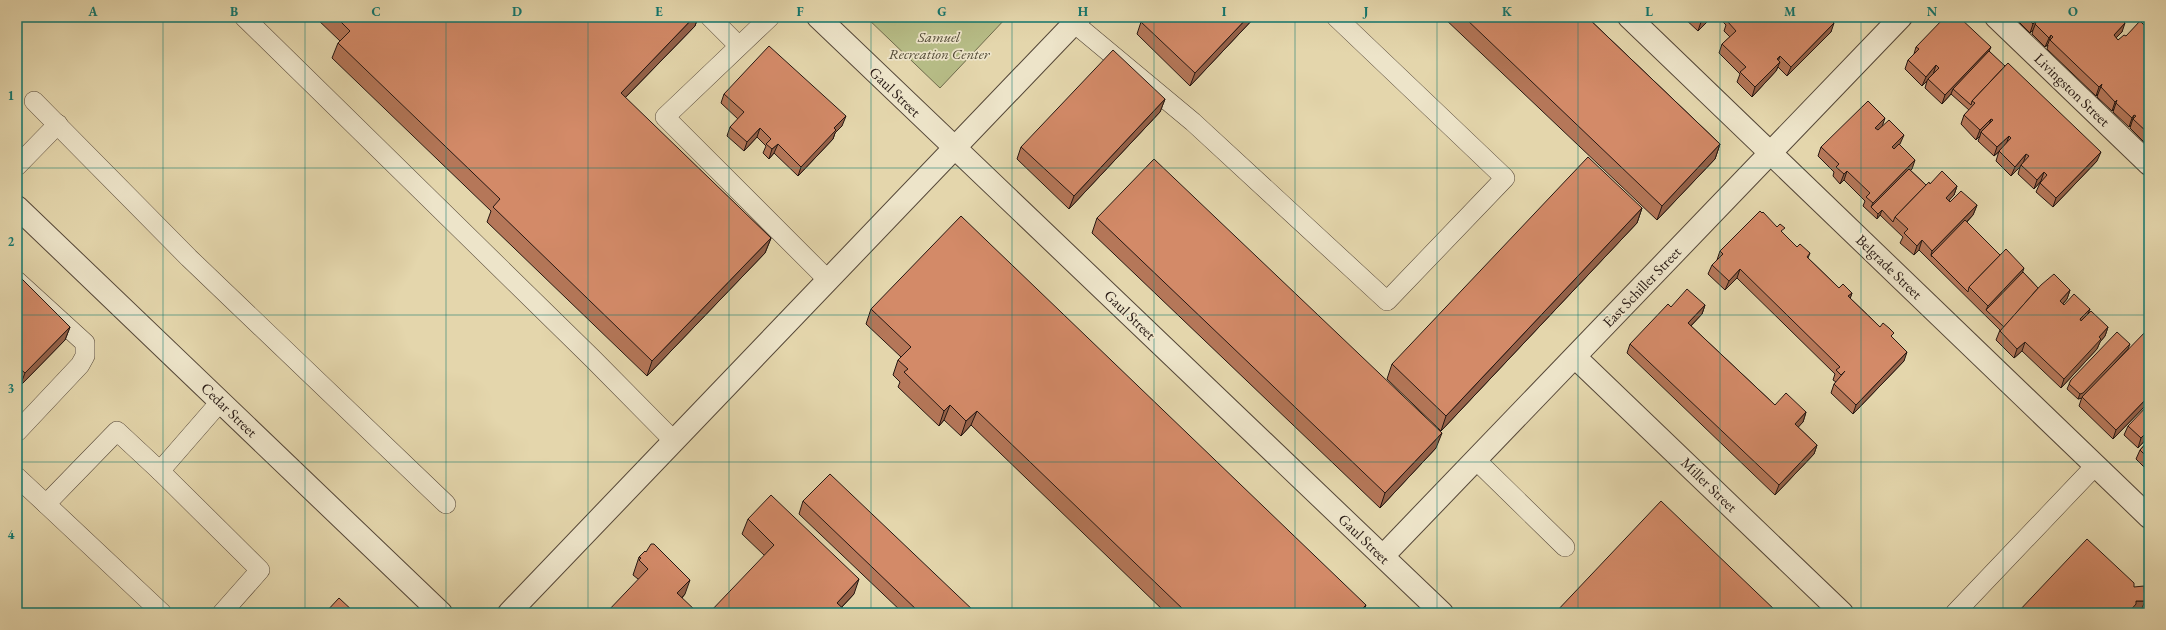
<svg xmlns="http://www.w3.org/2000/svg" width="2166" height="630" font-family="'EB Garamond',serif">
  <rect width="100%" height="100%" fill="#e4d6ac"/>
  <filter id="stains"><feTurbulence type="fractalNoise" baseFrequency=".005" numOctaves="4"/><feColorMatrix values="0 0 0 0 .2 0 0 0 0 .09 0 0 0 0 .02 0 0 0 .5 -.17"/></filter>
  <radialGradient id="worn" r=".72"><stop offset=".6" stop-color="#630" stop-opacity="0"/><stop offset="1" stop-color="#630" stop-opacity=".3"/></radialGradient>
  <path fill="#b7bd87" stroke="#6e6a4c" d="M866 17H1007L940 88Z"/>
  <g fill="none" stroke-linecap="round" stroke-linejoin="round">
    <g stroke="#554738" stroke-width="20">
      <g id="lane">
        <path d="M244 17 593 359 674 441"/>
        <path d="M710 17 739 46"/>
        <path d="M770 17 665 117 828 280"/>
        <path d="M1074 23 1193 122 1387 301 1505 178 1336 17"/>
        <path d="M34 101 189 258 446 504"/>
        <path d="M17 166 58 124"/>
        <path d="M17 281 85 343V356L80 365 17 432"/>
        <path d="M220 402 160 471 260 570 222 613"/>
        <path d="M1476 460 1565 547"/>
        <path d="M160 471 117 431 46 504 162 613"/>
        <path d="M17 477 46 504"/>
        <path d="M1955 613 2096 465"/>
      </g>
    </g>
    <g stroke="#554738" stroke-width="24">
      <g id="street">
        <path d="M818 17 1442 613"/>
        <path d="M1629 17 2149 517"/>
        <path d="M1996 17 2149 164"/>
        <path d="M17 207 441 613"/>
        <path d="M1575 357 1842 613"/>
        <path d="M1383 556 1901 17"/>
        <path d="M509 613 1080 17"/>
      </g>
    </g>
    <use href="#lane" stroke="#ede4c9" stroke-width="19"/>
    <use href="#street" stroke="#ede4c9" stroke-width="22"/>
  </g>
  <g fill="#b57759" stroke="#251712">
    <path d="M315 17H698L695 26 625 98 771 238 765 253 647 376 487 222 491 211 332 58 338 43 340 41Z"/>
    <path d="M1255 17 1190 86 1137 34 1141 22Z"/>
    <path d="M1443 17H1587L1720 144 1715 159 1657 220Z"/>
    <path d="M1683 17H1712L1698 31Z"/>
    <path d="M1718 17H1828L1831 32 1787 76 1778 67 1776 71 1752 97 1737 82 1740 74 1719 53 1722 44 1730 37 1724 31 1726 25Z"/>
    <path d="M2014 17H2120L2122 32 2116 38 2118 40 2126 36 2149 30V147L2130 128 2131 125 2129 127 2113 112 2114 109 2112 111 2097 97 2098 94 2096 96 2047 49 2048 45 2045 47 2032 34 2033 30 2030 33Z"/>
    <path d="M1916 47 1989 51 2097 161 2053 207 2036 192 2040 183 2041 181 2034 189 2018 174 2020 167 2011 176 1996 161 1999 151 2001 150 1994 156 1978 141 1980 136 1976 140 1961 124 1964 115 1969 110 1951 94 1942 104 1925 88 1927 81 1922 86 1905 69 1908 60 1914 54Z"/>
    <path d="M724 94 842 126 835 133 833 139 798 176 774 153 769 159 763 153 766 146 757 137 744 151 727 136 730 127 738 119 721 103Z"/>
    <path d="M1165 99 1160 112 1069 209 1017 159 1021 147Z"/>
    <path d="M1883 126 1900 145 1912 169 1910 170 1926 185 1930 184 1957 186 1954 195 1949 200 1950 202 1977 205 1973 215 1967 222 2000 255 2023 272 2038 288 2070 290 2067 299 2063 304 2064 305 2090 309 2088 314 2108 327 2105 336 2100 342 2097 349 2061 388 2022 351 2014 358 1996 340 2000 330 1919 250 1914 255 1900 243 1903 237 1880 215 1877 219 1863 206 1865 201 1844 180 1840 184 1833 176 1834 172 1818 156 1821 147Z"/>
    <path d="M1642 208 1637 223 1441 431 1387 379 1392 364Z"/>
    <path d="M1097 218 1436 448 1380 508 1092 233Z"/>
    <path d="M1777 227 1797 247 1810 253 1808 258 1839 288 1852 293 1850 298 1880 327 1893 338 1904 361 1853 414 1831 393 1834 384 1836 382 1833 380 1835 374 1737 278 1725 290 1708 274 1712 265 1717 260 1720 251Z"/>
    <path d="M17 274 70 327 65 340 20 386 17 383Z"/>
    <path d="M1705 305 1702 314 1691 326 1775 405 1806 412 1803 422 1798 427 1817 445 1814 454 1775 495 1627 353 1630 344 1671 307Z"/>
    <path d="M871 309 1363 613H1166L971 425 961 436 944 420 939 426 898 387 900 382 893 375 898 360 901 357 866 324Z"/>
    <path d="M2129 349 2149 402 2113 439 2079 406 2082 397 2093 386 2082 398 2078 399 2067 389 2071 380Z"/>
    <path d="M2128 426 2149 436 2138 448 2124 435Z"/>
    <path d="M2149 440V472L2136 459 2140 450Z"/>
    <path d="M803 501 976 613H903L799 514Z"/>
    <path d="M748 519 854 594 842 607 764 555 742 534Z"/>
    <path d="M639 557 685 594 682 598 638 579 633 575Z"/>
  </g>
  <g fill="#946149" stroke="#251712">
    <path d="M694 17H698L695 26 615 108 621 93Z"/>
    <path d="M1248 17H1255L1190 86 1195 73Z"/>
    <path d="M1706 17H1712L1698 31 1701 22Z"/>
    <path d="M2037 20 2033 30 2030 33 2033 24Z"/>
    <path d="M1834 23 1831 32 1787 76 1791 67Z"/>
    <path d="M2125 23 2122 32 2110 44 2114 35Z"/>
    <path d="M2051 35 2048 44 2045 47 2049 38Z"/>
    <path d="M1991 47 1987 56 1953 89 1951 94 1942 104 1945 95Z"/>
    <path d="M1780 56 1777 65 1780 62 1776 71 1752 97 1755 87Z"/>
    <path d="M2149 62V68L2142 75 2146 66Z"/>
    <path d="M1936 65 1933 75 1928 79 1927 81 1922 86 1926 77Z"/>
    <path d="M2102 84 2098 94 2096 96 2099 87Z"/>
    <path d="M1165 99 1160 112 1069 209 1074 196Z"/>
    <path d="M2117 100 2114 109 2112 111 2115 102Z"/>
    <path d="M2134 115 2131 125 2129 127 2132 118Z"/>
    <path d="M846 116 842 126 835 133 833 139 798 176 801 167 834 128Z"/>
    <path d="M1885 118 1882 127 1872 137 1875 128Z"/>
    <path d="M1991 119 1988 128 1981 132 1980 136 1976 140 1980 130Z"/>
    <path d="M760 128 757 137 744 151 747 142Z"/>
    <path d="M1904 135 1900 144 1889 156 1892 147Z"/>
    <path d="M2009 136 2006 145 1994 156 1997 147Z"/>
    <path d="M778 144 774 153 769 159 772 149Z"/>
    <path d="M1720 144 1715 159 1657 220 1662 206Z"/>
    <path d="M2101 152 2097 161 2053 207 2056 198Z"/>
    <path d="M2026 154 2023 164 2021 165 2020 167 2011 176 2015 167Z"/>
    <path d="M1915 160 1912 169 1873 209 1871 207 1873 203Z"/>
    <path d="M1847 171 1844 180 1840 184 1844 174Z"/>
    <path d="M2044 172 2041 181 2034 189 2037 180Z"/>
    <path d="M1957 186 1954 195 1943 207 1946 198Z"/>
    <path d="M1977 205 1973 215 1932 257 1931 255 1932 251Z"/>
    <path d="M1642 208 1637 223 1441 431 1446 416Z"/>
    <path d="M1882 210 1880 215 1877 219 1878 214Z"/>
    <path d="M771 238 765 253 647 376 652 361Z"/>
    <path d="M1922 240 1919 250 1914 255 1917 246Z"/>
    <path d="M2024 268 2021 277 1986 310 1988 306Z"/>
    <path d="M1740 269 1737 278 1725 290 1729 281Z"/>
    <path d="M2070 290 2067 299 2057 310 2060 301Z"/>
    <path d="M1852 293 1849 302 1848 296Z"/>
    <path d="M1705 305 1702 314 1685 332 1688 323Z"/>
    <path d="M2090 309 2086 318 2076 328 2080 319Z"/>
    <path d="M70 327 65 340 20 386 25 373Z"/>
    <path d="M2108 327 2105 336 2100 342 2097 349 2061 388 2064 379 2099 337Z"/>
    <path d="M2025 342 2022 351 2014 358 2017 349Z"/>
    <path d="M2130 344 2128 349 2082 398 2078 399 2080 394Z"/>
    <path d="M1907 352 1904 361 1853 414 1856 405Z"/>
    <path d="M2149 396V402L2113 439 2116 430Z"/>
    <path d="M950 405 944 420 939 426 944 411Z"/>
    <path d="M977 411 971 425 961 436 966 421Z"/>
    <path d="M1806 412 1803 422 1792 434 1795 424Z"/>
    <path d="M2149 430V436L2138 448 2141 438Z"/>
    <path d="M1442 433 1436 448 1380 508 1385 493Z"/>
    <path d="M1817 445 1814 454 1775 495 1779 485Z"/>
    <path d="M859 579 854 594 836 613 837 603Z"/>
    <path d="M690 580 685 594 672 608 677 593Z"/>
    <path d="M2136 601H2145L2140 613H2128Z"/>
    <path d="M1366 605 1363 613H1358Z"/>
  </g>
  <g fill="#d38a68" stroke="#251712">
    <path d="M336 17H694L621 93 771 238 652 361 493 207 500 199 338 43 350 31Z"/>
    <path d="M1146 17H1248L1195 73 1141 22Z"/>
    <path d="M1464 17H1587L1720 144 1662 206Z"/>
    <path d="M1696 17H1706L1701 22Z"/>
    <path d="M1731 17H1828L1834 23 1791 67 1780 56 1777 59 1780 62 1755 87 1740 72 1746 67 1722 44 1736 31 1728 22 1732 18Z"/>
    <path d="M1945 17H1959L1991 47 1945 95 1928 79 1939 68 1936 65 1926 77 1908 60 1919 49 1916 47Z"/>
    <path d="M2026 17H2120L2125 23 2114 35 2118 40 2124 35 2126 36 2140 21 2149 30V36H2148L2149 37V62L2146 66 2149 69V134L2133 119 2136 116 2134 115 2132 118 2116 103 2117 100 2115 102 2101 87 2102 84 2099 87 2050 40 2053 37 2051 35 2049 38 2035 24 2037 20 2033 24Z"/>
    <path d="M769 46 846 116 834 128 836 130 801 167 778 144 772 149 766 144 771 139 760 128 747 142 730 127 744 112 724 94Z"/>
    <path d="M1113 50 1165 99 1074 196 1021 147Z"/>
    <path d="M1989 51 2005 66 1972 101 1971 105 1953 89Z"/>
    <path d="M2008 63 2101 152 2056 198 2040 183 2047 175 2044 172 2037 180 2021 165 2029 156 2026 154 2015 167 1999 151 2011 138 2009 136 1997 147 1981 132 1993 120 1991 119 1980 130 1964 115 1975 103 1972 101Z"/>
    <path d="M1868 101 1885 118 1875 128 1878 130 1889 120 1904 135 1892 147 1894 149 1899 144 1915 160 1873 203 1866 197 1870 193 1847 171 1844 174 1836 167 1839 164 1821 147Z"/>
    <path d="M1588 157 1642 208 1446 416 1392 364Z"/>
    <path d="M1154 159 1442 433 1385 493 1097 218Z"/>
    <path d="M1909 169 1926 185 1895 217 1893 222 1882 210 1878 214 1871 207Z"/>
    <path d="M1942 171 1957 186 1946 198 1950 202 1961 191 1977 205 1932 251 1922 240 1917 246 1904 233 1908 229 1895 217 1929 182 1930 184Z"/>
    <path d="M1760 211 1762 213 1763 212 1777 227 1780 224 1785 228 1781 231 1797 247 1800 244 1810 253 1807 257 1839 288 1843 284 1852 293 1848 296 1880 327 1883 323 1889 328 1894 333 1891 336 1907 352 1856 405 1834 384 1845 371 1841 375 1836 370 1840 367 1740 269 1729 281 1712 265 1723 254 1720 251Z"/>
    <path d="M961 216 1366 605 1358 613H1187L977 411 966 421 950 405 944 411 904 372 908 369 898 360 911 347 871 309Z"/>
    <path d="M1965 220 2000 255 1969 287 1968 292 1931 255Z"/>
    <path d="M2006 249 2024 268 1988 306 1969 287Z"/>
    <path d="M2023 272 2038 288 2004 327 1986 310Z"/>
    <path d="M17 274 70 327 25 373 17 366Z"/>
    <path d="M2054 274 2070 290 2060 301 2064 305 2074 294 2090 309 2080 319 2081 321 2091 311 2108 327 2099 337 2101 339 2064 379 2025 342 2017 349 2000 331 2041 285Z"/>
    <path d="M1687 289 1705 305 1688 323 1775 405 1786 393 1806 412 1795 424 1817 445 1779 485 1630 344 1668 304 1671 307Z"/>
    <path d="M2149 328V396L2116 430 2082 397Z"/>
    <path d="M2117 332 2130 344 2083 393 2080 394 2069 384 2071 380Z"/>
    <path d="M2149 404V430L2141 438 2128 426Z"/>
    <path d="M2149 440V459L2140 450Z"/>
    <path d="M830 474 976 613H920L803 501Z"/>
    <path d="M771 495 859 579 837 603 848 613H709L774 545 748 519Z"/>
    <path d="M1661 501 1778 613H1555Z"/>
    <path d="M2087 539 2134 583V587L2144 586 2145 601H2136V604L2128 613H2017Z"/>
    <path d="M651 544H654L690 580 677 593 698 613H606L648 569 639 560 641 558 639 557 645 551 646 552Z"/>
    <path d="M339 598 355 613H325Z"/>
  </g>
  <path fill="none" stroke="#0f766e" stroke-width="1" stroke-opacity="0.55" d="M163 17V613M305 17V613M446 17V613M588 17V613M729 17V613M871 17V613M1012 17V613M1154 17V613M1295 17V613M1437 17V613M1578 17V613M1720 17V613M1861 17V613M2003 17V613M17 168H2149M17 315H2149M17 462H2149"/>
  <g text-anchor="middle" stroke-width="3.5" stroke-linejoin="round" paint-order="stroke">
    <g font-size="15" font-style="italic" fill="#514935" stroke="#ede4c9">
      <text x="939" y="42">Samuel<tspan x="939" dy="17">Recreation Center</tspan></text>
    </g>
    <g font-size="15" fill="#251712" stroke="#ede4c9">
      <text transform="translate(2072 90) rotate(44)" y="5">Livingston Street</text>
      <text transform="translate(895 92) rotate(44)" y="5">Gaul Street</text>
      <text transform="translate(1889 267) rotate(44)" y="5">Belgrade Street</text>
      <text transform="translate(1642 287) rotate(-46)" y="5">East Schiller Street</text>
      <text transform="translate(1130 315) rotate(44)" y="5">Gaul Street</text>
      <text transform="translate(229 410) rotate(44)" y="5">Cedar Street</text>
      <text transform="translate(1709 485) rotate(44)" y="5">Miller Street</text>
      <text transform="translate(1364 539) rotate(44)" y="5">Gaul Street</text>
    </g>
  </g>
  <rect width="2166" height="630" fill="none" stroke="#e4d6ac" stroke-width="44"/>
  <rect x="22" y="22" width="2122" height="586" fill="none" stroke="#0f766e" stroke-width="1.5"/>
  <g font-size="13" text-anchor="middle" font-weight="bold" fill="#0f766e">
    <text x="93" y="16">A</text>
    <text x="234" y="16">B</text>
    <text x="376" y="16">C</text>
    <text x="517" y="16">D</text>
    <text x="659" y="16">E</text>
    <text x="800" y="16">F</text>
    <text x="942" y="16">G</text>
    <text x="1083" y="16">H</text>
    <text x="1224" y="16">I</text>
    <text x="1366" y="16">J</text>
    <text x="1507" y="16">K</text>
    <text x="1649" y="16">L</text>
    <text x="1790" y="16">M</text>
    <text x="1932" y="16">N</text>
    <text x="2073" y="16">O</text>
    <text x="11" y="100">1</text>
    <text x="11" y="246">2</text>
    <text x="11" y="393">3</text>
    <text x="11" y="539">4</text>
  </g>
  <rect width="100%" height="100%" filter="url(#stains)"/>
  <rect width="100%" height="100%" fill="url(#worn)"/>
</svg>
